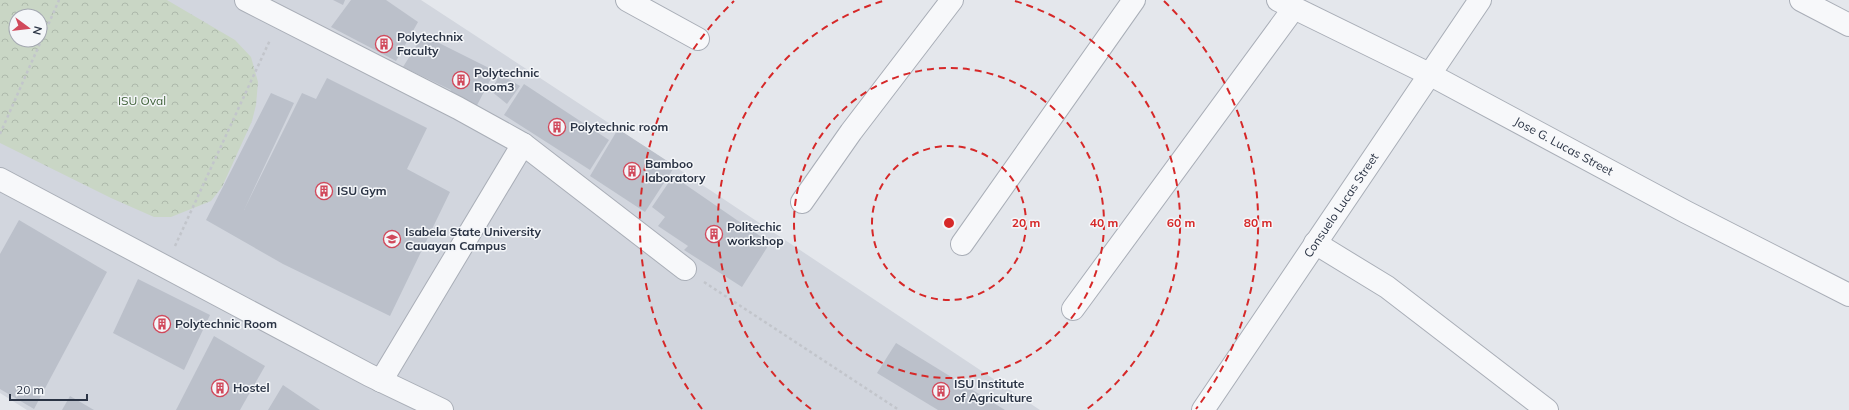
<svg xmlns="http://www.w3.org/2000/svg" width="1849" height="410" font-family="Mulish,sans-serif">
  <defs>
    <pattern id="forest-crowns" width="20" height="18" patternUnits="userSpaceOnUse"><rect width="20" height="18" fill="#c9d6c5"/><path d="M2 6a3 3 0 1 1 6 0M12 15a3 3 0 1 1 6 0" fill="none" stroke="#adb8ab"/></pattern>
  </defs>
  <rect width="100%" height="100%" fill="#e4e7ec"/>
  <path fill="#d2d6de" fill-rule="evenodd" d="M0 0H421L650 150 1040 410H27L0 393ZM16 16H40V40H16Z"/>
  <path fill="url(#forest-crowns)" fill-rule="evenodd" d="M0 0H167L235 40 251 57 258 82 256 105 252 121 222 187 211 201 171 217H154L111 198 0 143ZM16 16H40V40H16Z"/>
  <g fill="#bbc0ca">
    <path d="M333 0H345L343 5Z"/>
    <path d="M351 0H386L418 22 396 61 331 27Z"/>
    <path d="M423 35 495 71 475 109 448 99 451 90 403 67Z"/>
    <path d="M500 74 520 86 507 104 491 91Z"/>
    <path d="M327 78 427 128 407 169 450 192 390 316 283 264 206 220 271 93 294 103 244 210 302 93 316 99Z"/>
    <path d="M524 84 609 140 590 170 504 115Z"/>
    <path d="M618 129 675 166 645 212 590 176Z"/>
    <path d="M673 176 770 243 742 287 684 250 688 246 658 226 665 217 652 207Z"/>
    <path d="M19 220 107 272 34 409 0 389V254Z"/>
    <path d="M138 279 210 315 184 370 113 333Z"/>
    <path d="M214 336 265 366 240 410H176Z"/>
    <path d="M896 343 1005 410H938L877 373Z"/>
    <path d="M283 385 320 410H268Z"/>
    <path d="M70 396 94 410H62Z"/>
  </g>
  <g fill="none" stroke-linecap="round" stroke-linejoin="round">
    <g stroke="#a9aeb7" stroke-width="24">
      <g id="minor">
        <path d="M246 0 458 108 523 144 685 269"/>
        <path d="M627 0 698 39"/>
        <path id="s1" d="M1278 0 1429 74 1686 212 1849 295"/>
        <path d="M1801 0 1849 25"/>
        <path d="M0 179 369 375 442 410"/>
        <path d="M802 202 851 132 952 0"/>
        <path d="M1315 243 1387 287 1547 410"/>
        <path d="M962 244 1134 0"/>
        <path d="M1073 309 1294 8"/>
        <path d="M381 381 523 144"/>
        <path id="s2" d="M1203 410 1480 0"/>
      </g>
    </g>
    <g stroke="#c2c5cb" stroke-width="2.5" stroke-dasharray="3 3" stroke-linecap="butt">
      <path d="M0 134 59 0"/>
      <path d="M175 246 270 40"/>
      <path d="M704 282 899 410"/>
    </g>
    <use href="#minor" stroke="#f7f8fa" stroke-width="22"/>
  </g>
  <g fill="none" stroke="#d62828" stroke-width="2" stroke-dasharray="7 5">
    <circle cx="949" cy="223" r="77"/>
    <circle cx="949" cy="223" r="155"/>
    <path d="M811 409A232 232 0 0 1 883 1M1015 1A232 232 0 0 1 1087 409"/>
    <path d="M702 409A309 309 0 0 1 734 1M1164 1A309 309 0 0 1 1196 409"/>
  </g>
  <defs>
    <g id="building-ring" transform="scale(0.9)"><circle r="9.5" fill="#f4f6f9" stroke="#d1495b" stroke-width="1.5"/><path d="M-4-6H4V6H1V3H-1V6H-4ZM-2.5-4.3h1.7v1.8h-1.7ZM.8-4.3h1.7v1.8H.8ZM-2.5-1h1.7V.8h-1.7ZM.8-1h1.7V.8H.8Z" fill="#d1495b"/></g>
    <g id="university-ring" transform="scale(0.9)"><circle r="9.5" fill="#f4f6f9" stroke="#d1495b" stroke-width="1.5"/><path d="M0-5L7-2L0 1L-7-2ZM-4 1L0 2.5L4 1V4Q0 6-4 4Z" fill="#d1495b"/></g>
  </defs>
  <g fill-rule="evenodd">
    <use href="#building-ring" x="384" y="44"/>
    <use href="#building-ring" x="461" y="80"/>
    <use href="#building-ring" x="557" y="127"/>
    <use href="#building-ring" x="632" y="171"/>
    <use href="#building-ring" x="324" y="191"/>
    <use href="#building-ring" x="714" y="234"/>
    <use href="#university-ring" x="392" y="239"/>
    <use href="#building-ring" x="162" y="324"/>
    <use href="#building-ring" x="220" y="388"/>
    <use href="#building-ring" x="941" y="391"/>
  </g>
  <g text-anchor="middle" stroke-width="3" stroke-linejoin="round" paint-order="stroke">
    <g font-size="12" font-weight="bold" fill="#2b3445" stroke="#f4f6f9" text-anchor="start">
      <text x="397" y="41">Polytechnix<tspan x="397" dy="14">Faculty</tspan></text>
      <text x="474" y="77">Polytechnic<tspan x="474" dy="14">Room3</tspan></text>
      <text x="570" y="131">Polytechnic room</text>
      <text x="645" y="168">Bamboo<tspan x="645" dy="14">laboratory</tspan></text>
      <text x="337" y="195">ISU Gym</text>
      <text x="727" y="231">Politechic<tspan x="727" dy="14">workshop</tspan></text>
      <text x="405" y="236">Isabela State University<tspan x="405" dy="14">Cauayan Campus</tspan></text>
      <text x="175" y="328">Polytechnic Room</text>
      <text x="954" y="388">ISU Institute<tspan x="954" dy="14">of Agriculture</tspan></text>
      <text x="233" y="392">Hostel</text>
    </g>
    <g font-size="12" fill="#3f6138" stroke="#f4f6f9">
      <text x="142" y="105">ISU Oval</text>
    </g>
    <g font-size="12" fill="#2b3445" stroke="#f4f6f9">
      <text dy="4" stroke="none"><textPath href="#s1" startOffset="321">Jose G. Lucas Street</textPath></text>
      <text dy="4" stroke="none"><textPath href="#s2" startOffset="247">Consuelo Lucas Street</textPath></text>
    </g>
  </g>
  <circle cx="949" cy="223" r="6" fill="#d62828" stroke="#f4f6f9" stroke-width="2"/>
  <g font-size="12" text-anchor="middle" font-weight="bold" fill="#d62828" stroke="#f4f6f9" stroke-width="3" stroke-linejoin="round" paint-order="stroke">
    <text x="1026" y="227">20 m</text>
    <text x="1104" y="227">40 m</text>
    <text x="1181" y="227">60 m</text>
    <text x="1258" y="227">80 m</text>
  </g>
  <g transform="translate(28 28) rotate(105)"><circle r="19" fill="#f4f6f9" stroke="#a4a8b1"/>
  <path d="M0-3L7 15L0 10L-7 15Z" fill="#d1495b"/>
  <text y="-6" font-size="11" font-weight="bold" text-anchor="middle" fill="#2b3445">N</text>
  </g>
  <path d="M10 394v6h77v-6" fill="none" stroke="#2b3445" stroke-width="2"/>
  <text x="16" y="394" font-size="12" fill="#2b3445" stroke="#f4f6f9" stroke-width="3" paint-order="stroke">20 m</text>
</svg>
